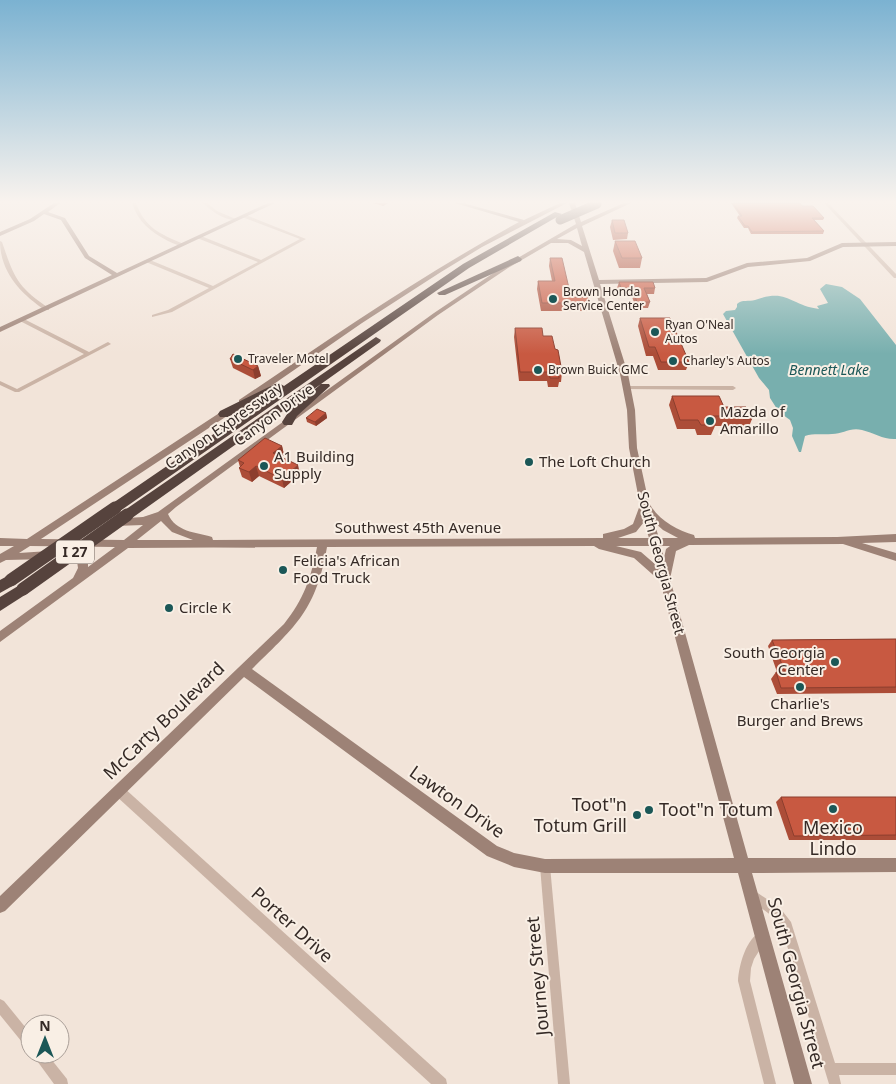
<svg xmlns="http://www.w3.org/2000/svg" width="896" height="1084" font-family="'Noto Sans',sans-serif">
  <rect width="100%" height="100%" fill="#f2e4d9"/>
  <path fill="#78afae" d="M826 284 842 287 860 299 896 345V439C884 440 874 433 862 430 850 427 843 434 832 434 822 435 814 433 805 436L801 452H799L792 436 793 428 790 420 779 412 770 398 769 390 759 378 723 314 726 311 735 310 737 307V304C742 299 749 302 755 300 788 288 789 305 819 309L817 306 828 303 820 289Z"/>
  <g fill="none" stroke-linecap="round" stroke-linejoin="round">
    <g fill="#cab3a5" fill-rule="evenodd">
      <path d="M132 203H136C145 228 160 234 184 244V246C178 246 173 243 168 241 151 232 138 222 132 203Z"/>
      <path d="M203 203H207L217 211 238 220C227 222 211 211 203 203Z"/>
      <path d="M824 203H828L896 274V278H894Z"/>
      <path d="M242 215H246L306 239 172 312 152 317V315L168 310 209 288 146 262V260H150L213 286 258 262 197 238V236H201L261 260 300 239 242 217Z"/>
      <path d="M0 241 2 242C14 277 17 287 49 308V310H45C21 294 0 272 0 241Z"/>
      <path d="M20 319H24L89 352 106 343 108 342 111 344 19 392H15L0 385V381L17 389 84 354 20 321Z"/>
      <path d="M627 386H733L736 388 733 390 625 389 624 388Z"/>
      <path d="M119 786 123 787 446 1079 447 1084H431L115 795 114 791 115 787Z"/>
      <path d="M545 861 549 862 550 866 570 1084H558L540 866 541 862Z"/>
      <path d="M752 889 780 908 791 922 835 1063H896V1075H839L841 1084H829L782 929 772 916 748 898 747 894 748 890Z"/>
      <path d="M762 931 766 933 768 937 754 959 751 968 750 981 776 1084H764L738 981C739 965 746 938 762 931Z"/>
      <path d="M0 999 4 1001 30 1033V1049L26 1047 0 1015Z"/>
      <path d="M33 1054H47L67 1079 68 1084H54L35 1058Z"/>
    </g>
    <g fill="#9d8276" fill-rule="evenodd">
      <path d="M54 203H60L48 212 65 218 89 256 117 273 268 203H275L0 332V327L112 275 85 258 61 220 44 214 34 221 0 236V232L30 219Z"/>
      <path d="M455 203H463L524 220 560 203H567L482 247 441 272 362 323 245 404H239V400C331 338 422 275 519 222Z"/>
      <path d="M569 203H575L581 222 624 203H631L582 226 599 280 706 278 747 263 807 258 842 243 896 242V246L843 247 810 261 748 267 707 282 600 284 628 374 635 410 637 448 648 499C653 517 676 530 694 535L695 538 837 537 896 534V542L862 543 896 553V561L843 544 689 545 676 551 670 579 748 858H896V872L752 873 812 1084H794L738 873H545L514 867 487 856 244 677 5 911 0 913V896L284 624C304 599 311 578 317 547L128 548 0 642V631L73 578 78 568 77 561 62 558 61 555 62 552 66 551 84 554 88 563V567L115 547 30 546 19 553 49 551 53 552 54 555 53 558 49 559 6 560 0 563V554L14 546H0V538L27 539 227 408H233V412L41 539 124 540 143 525 115 526 110 522 112 519 143 517 158 512 434 313 504 266 576 224ZM577 228 582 246 571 240 557 239ZM551 243H568L584 252 620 374 627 410 629 448 640 505 633 524 624 529 603 534V538L213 540 212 537C195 532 176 532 168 514L176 507 438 315 508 268ZM161 521 172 532 193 540H137ZM644 522 649 538H618L636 532ZM654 522 663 530 678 538H659ZM594 546 599 549 634 558 660 581 734 858 545 859 514 853 497 846 252 669C296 626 316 610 327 547ZM616 546H651L656 565 641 552ZM661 546H670L666 549 664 558Z"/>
    </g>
    <g fill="#56433d" fill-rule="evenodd">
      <path d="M555 212 562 214 469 268 120 511H110L108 508 110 505 275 392 228 417H220L218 414 220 411 275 384 279 383 284 386 463 264Z"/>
      <path d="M518 256 522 259 521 261 445 295H439L437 293Z"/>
      <path d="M376 337 381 340 380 342 321 384H329L330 386 297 416 292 425H284L282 422 289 411 321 384 132 518H122L120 515 122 512Z"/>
      <path d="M11 574 16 576 18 580 16 584 0 593V580Z"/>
      <path d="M23 583 28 585 30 589 28 593 0 611V597Z"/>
    </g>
    <path stroke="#56433d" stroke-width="9" d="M560 220 597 204"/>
    <g stroke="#56433d" stroke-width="13">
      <path d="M11 580 115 508"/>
      <path d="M23 589 127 515"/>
    </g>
  </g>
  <g fill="#ac4d38">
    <path d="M373 203H388L383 206Z"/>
    <path d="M731 203H800L802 206 824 218 823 220H814L824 231 823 234H751L748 228H744L737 218 738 216H740Z"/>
    <path d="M612 220 628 233 627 239 613 240 610 227Z"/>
    <path d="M615 241 642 258 640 268H619L613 251Z"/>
    <path d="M550 258 571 297 589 303 588 311H541L537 289 538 281H552L549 266Z"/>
    <path d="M619 282 655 288 654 294H647L650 302 648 308H636L631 294 620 295 617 288Z"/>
    <path d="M640 318 689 362 686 370H658L653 356H646L638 326Z"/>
    <path d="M515 328 555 349 562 372 561 382H559L558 387H548L547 381H519L514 337Z"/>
    <path d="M230 359 258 366 261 376 255 379 233 368Z"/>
    <path d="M672 396 724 407 752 419 748 429H739L737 426H715L711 435H697L695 429H677L669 405Z"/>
    <path d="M326 413 327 418 316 426 307 422 306 418Z"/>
    <path d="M282 446 284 455 282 457 300 474 284 488 259 476 252 482 242 477 239 468 240 467 238 460Z"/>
    <path d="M896 639V693L777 694 771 679 776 672H777L768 646 772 640Z"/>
    <path d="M781 797H896V840H789L776 802Z"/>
  </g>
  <g fill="#8c3e2e">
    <path d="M382 203H388L383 206Z"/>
    <path d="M258 366 261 376 255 379 253 370Z"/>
    <path d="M326 413 327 418 316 426 315 422Z"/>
    <path d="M282 446 284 455 275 463 273 453Z"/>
    <path d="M298 465 300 474 284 488 282 479Z"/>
    <path d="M256 466 259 476 252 482 249 472Z"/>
  </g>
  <g fill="#c85941" stroke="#8c3e2e">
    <path d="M733 203H800L802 206H813L824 218H812L824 231 752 232 748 226H745L738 216H742Z"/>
    <path d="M612 220H624L628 233H615Z"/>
    <path d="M615 241H635L642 258H622Z"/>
    <path d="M550 258H562L571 297H588L589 303H542L538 281H555Z"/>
    <path d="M619 282H653L655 288H644L650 302H637L632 288H621Z"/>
    <path d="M640 318H670L689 362H661L655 347H649Z"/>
    <path d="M515 328H542L543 336H552L555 349 558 350 562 372H558L559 378H550L549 372H520Z"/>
    <path d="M233 354 258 366 253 370 230 359Z"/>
    <path d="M672 396H719L724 407H746L752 419H743L741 416H711L715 425H701L698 420H680Z"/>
    <path d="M317 409 326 413 315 422 306 418Z"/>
    <path d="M265 438 282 446 273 453 298 465 282 479 256 466 249 472 239 468 244 463 238 460Z"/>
    <path d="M896 639V687L781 688 776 672H785L772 640Z"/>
    <path d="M781 797H896V835L794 836Z"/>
  </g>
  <linearGradient id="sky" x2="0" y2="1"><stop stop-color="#7bb2d1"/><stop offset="0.57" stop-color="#f9f3ee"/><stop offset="1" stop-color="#f9f3ee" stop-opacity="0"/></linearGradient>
  <rect width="896" height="354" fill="url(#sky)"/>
  <g fill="#1b5757" stroke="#f9efe5" stroke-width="2">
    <circle cx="553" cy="299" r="5"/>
    <circle cx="655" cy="332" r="5"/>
    <circle cx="238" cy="359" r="5"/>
    <circle cx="673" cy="361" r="5"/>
    <circle cx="538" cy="370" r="5"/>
    <circle cx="710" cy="421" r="5"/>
    <circle cx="529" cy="462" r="5"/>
    <circle cx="264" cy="466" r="5"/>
    <circle cx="283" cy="570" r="5"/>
    <circle cx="169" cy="608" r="5"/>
    <circle cx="835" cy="662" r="5"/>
    <circle cx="800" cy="687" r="5"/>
    <circle cx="833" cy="809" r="5"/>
    <circle cx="649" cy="810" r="5"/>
    <circle cx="637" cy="815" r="5"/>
  </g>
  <g text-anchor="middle" stroke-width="4" stroke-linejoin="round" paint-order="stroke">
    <g font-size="12" fill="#352a26" stroke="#f9efe5" text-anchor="start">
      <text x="563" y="296">Brown Honda<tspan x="563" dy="14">Service Center</tspan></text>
      <text x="665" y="329">Ryan O'Neal<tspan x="665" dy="14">Autos</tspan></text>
      <text x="248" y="363">Traveler Motel</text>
      <text x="683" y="365">Charley's Autos</text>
      <text x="548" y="374">Brown Buick GMC</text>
    </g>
    <g font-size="14" font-style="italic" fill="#1b5757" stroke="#f9efe5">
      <text x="829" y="375">Bennett Lake</text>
    </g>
    <rect fill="#f9efe5" stroke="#70655f" stroke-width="1" x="56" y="540.5" width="38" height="23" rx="4"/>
    <g font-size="14" font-weight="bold" fill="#352a26">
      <text x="75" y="557">I 27</text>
    </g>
    <g font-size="15" fill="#352a26" stroke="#f9efe5" text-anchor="start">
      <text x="720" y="417">Mazda of<tspan x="720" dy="17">Amarillo</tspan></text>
      <text x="274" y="462">A1 Building<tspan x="274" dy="17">Supply</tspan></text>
      <text x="539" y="467">The Loft Church</text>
      <text x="293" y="566">Felicia's African<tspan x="293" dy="17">Food Truck</tspan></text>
      <text x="179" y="613">Circle K</text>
      <text x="825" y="658" text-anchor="end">South Georgia<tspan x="825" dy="17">Center</tspan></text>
      <text x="800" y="709" text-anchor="middle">Charlie's<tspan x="800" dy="17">Burger and Brews</tspan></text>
    </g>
    <g font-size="15" fill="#352a26" stroke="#f9efe5">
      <text transform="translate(274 415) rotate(-36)" y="5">Canyon Drive</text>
      <text transform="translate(224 426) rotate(-35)" y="5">Canyon Expressway</text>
      <text x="418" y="533">Southwest 45th Avenue</text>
      <text transform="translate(661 563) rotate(75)" y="5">South Georgia Street</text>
    </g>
    <g font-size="18" fill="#352a26" stroke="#f9efe5">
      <text transform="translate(164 721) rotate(-44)" y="6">McCarty Boulevard</text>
      <text transform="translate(457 802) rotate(35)" y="6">Lawton Drive</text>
      <text transform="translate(292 925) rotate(42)" y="6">Porter Drive</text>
      <text transform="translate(538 976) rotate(-95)" y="6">Journey Street</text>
      <text transform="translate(796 983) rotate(75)" y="6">South Georgia Street</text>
    </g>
    <g font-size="18" fill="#352a26" stroke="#f9efe5" text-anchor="end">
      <text x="627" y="811">Toot"n<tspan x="627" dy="21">Totum Grill</tspan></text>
      <text x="659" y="816" text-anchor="start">Toot"n Totum</text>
      <text x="833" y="834" text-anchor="middle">Mexico<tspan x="833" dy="21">Lindo</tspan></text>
    </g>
  </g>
  <g transform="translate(45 1039)"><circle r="24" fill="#f9efe5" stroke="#aba099"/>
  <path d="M0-4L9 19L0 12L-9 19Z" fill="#1b5757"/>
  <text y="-8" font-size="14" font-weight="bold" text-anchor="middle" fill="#352a26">N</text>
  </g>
</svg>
